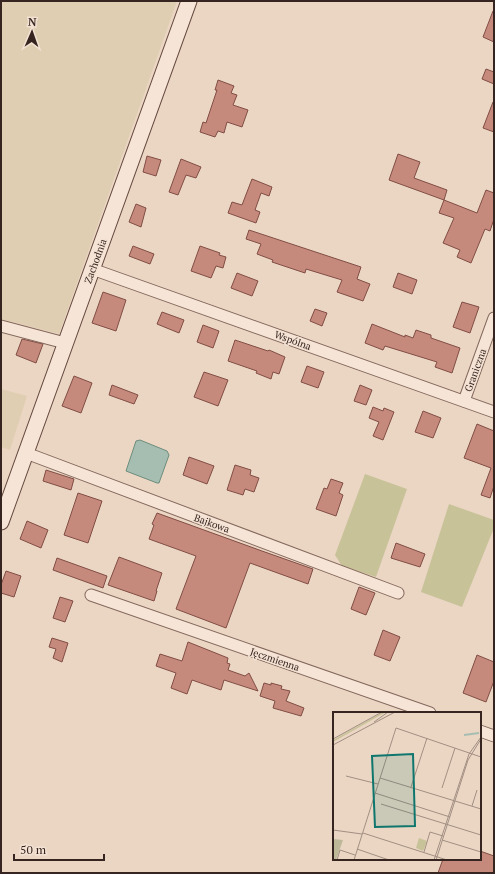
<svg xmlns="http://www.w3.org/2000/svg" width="495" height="874" font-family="'PT Serif',serif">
  <rect width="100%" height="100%" fill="#ebd6c4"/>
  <g fill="#e0ceb2">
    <path d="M1 1H177L59 334 1 319Z"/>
    <path d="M1 389 27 396 10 450 1 447Z"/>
  </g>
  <g fill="#c8c299">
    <path d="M365 474 407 489 376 577 342 566 335 555Z"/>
    <path d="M449 504 494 520V528L462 607 421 592Z"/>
  </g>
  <path fill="#a6beb1" stroke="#6d8c7d" d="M140 440 167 451 169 455 159 483H157L126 471 136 441Z"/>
  <g fill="#c68a7d" stroke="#814d44">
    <path d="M493 11H494V42L483 37Z"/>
    <path d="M486 69 494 72V84L482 79Z"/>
    <path d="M218 80 234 86 231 93 237 95 233 105 248 110 242 127 227 122 224 133 218 131 215 137 200 132 203 122 206 123 217 90H215Z"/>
    <path d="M493 102H494V132L483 128Z"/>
    <path d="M398 154 420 162 414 178 447 190 444 200 389 180Z"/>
    <path d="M147 156 161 160 156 176 143 172Z"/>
    <path d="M181 159 201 167 196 178 186 175 178 195 169 192Z"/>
    <path d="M252 179 272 187 269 196 261 193 255 210 260 212 256 223 228 213 232 202 242 205Z"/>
    <path d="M486 190 494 193V219L490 231 485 229 471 263 457 257 460 250 443 243 454 218 439 213 444 200 477 213Z"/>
    <path d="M136 204 146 208 141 227 129 222Z"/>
    <path d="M249 230 361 267 357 279 370 284 363 301 337 292 342 280 306 269 305 273 272 262 273 260 257 254 261 244 246 239Z"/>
    <path d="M133 246 154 254 150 264 129 256Z"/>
    <path d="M200 246 220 253 219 255 226 257 223 268 216 266 211 278 191 271Z"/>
    <path d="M237 273 258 281 252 296 231 288Z"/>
    <path d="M398 273 417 280 412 294 393 287Z"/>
    <path d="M103 292 126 300 116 331 92 323Z"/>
    <path d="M462 302 479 307 470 333 453 327Z"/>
    <path d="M315 309 327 313 322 326 310 321Z"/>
    <path d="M162 312 184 320 179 333 157 324Z"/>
    <path d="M372 324 405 337V335L413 338 416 330 431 335V338L460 348 452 373 435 367 437 362 385 346 383 350 365 343Z"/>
    <path d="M203 325 219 331 213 348 197 342Z"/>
    <path d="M22 339 43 344 36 363 16 355Z"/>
    <path d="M235 340 268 351 269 350 285 357 279 374 273 372 271 379 256 373 257 371 228 361Z"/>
    <path d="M307 366 324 372 318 388 301 382Z"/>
    <path d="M204 372 228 380 218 406 194 397Z"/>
    <path d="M74 376 92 383 81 413 62 406Z"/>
    <path d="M112 385 138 395 134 404 109 395Z"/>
    <path d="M360 385 372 390 366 405 354 401Z"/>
    <path d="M373 407 383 411 384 408 394 412 383 440 373 436 379 422 369 418Z"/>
    <path d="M423 411 441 418 433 438 415 432Z"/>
    <path d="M477 424 494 431V486L490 498 481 495 491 468 464 458Z"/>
    <path d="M189 457 214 466 207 484 183 475Z"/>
    <path d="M235 465 251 470 250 475 259 478 254 492 245 489 243 495 227 490Z"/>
    <path d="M46 470 74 479 71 490 43 481Z"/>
    <path d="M331 479 343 483 339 493 343 495 336 516 316 509 324 488 327 489Z"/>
    <path d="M78 493 102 501 88 543 64 535Z"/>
    <path d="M157 513 262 551 313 569 308 584 250 563 226 628 176 609 196 556 149 539 154 525 152 524Z"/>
    <path d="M27 521 48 530 41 548 20 539Z"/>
    <path d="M396 543 425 554 420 567 391 558Z"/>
    <path d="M119 557 162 573 156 591H157L154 601 108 585Z"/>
    <path d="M57 558 107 576 103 588 53 570Z"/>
    <path d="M6 571 21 576 14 597 1 593V585Z"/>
    <path d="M359 587 375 593 366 615 351 609Z"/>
    <path d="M60 597 73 601 65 622 53 618Z"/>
    <path d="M383 630 400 637 390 661 374 655Z"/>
    <path d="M52 638 68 643 62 662 53 658 56 649 49 647Z"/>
    <path d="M188 642 228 658 227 663 230 664 228 670 245 676 249 673 258 691 224 680 221 690 192 680 187 694 171 688 176 673 156 666 160 654 182 661Z"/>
    <path d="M477 655 494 662V681L486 702 463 693Z"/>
    <path d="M264 683 271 685V683L282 686 281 689 290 691 286 701 304 708 301 716 273 708 275 701 260 696Z"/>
    <path d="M480 851 494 856V873H438L443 859H480Z"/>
  </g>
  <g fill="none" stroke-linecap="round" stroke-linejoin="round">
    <g stroke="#84685c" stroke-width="13">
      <g id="street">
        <path d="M92 269 494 412"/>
        <path d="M1 326 65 343"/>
        <path d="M464 401 494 318"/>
        <path d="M26 453 398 593"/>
        <path d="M91 595 430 713"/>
        <path d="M480 731 494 736"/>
      </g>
    </g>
    <g stroke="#66493f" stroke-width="17">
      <path id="secondary" d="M1 522 189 1"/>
    </g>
    <use href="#street" stroke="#f6e5d7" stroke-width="11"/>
    <use href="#secondary" stroke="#f6e5d7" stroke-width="15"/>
  </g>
  <g text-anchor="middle" stroke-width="3" stroke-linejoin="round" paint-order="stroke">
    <g font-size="10" fill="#35241f" stroke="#f3e2d3">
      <text transform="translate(95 261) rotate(-70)" y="4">Zachodnia</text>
      <text transform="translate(293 340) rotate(20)" y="4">Wspólna</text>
      <text transform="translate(475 370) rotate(-70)" y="4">Graniczna</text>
      <text transform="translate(212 523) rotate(20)" y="4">Bajkowa</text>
      <text transform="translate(275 659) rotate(19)" y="4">Jęczmienna</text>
    </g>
  </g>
  <g transform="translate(333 712)">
    <rect width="148" height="148" fill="#ebd6c4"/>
    <path d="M50 0H53L0 30V28ZM86 126 94 129 90 139 83 136Z" fill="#c8c299"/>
    <path d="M0 127 10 128 3 148H0Z" fill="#bdb998"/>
    <path fill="none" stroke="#a6beb1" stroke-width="2" d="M131 23 146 21"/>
    <path fill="none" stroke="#a28f82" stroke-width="1" d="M41 10 55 0M0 27 49 0M0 33 62 0M13 64 45 72M47 66 122 89M78 75 94 26M109 76 122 36M42 81 117 105M122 89 148 97M48 92 148 123M139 94 144 78M0 118 29 122M30 121 114 148M109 128 148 140M24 137 56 148M91 140 97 120 110 124M4 148 7 138 22 143M21 148 63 16 148 45M101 148 136 42 148 25M103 148 135 48 148 27"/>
    <path fill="#0f766e" fill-opacity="0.15" stroke="#0f766e" stroke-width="2" d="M80 42 82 114 42 115 39 44Z"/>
    <rect width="148" height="148" fill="none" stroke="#35241f" stroke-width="2"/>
  </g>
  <rect width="495" height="874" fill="none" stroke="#35241f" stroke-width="4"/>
  <g transform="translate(32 32) rotate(2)" stroke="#f3e2d3" stroke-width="3" paint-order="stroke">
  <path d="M0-3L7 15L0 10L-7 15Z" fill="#35241f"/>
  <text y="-6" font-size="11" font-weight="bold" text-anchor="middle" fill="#35241f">N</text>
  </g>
  <path d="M14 854v6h90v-6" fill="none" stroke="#35241f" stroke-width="2"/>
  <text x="20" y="854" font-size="12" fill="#35241f" stroke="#f3e2d3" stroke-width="3" paint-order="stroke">50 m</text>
</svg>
